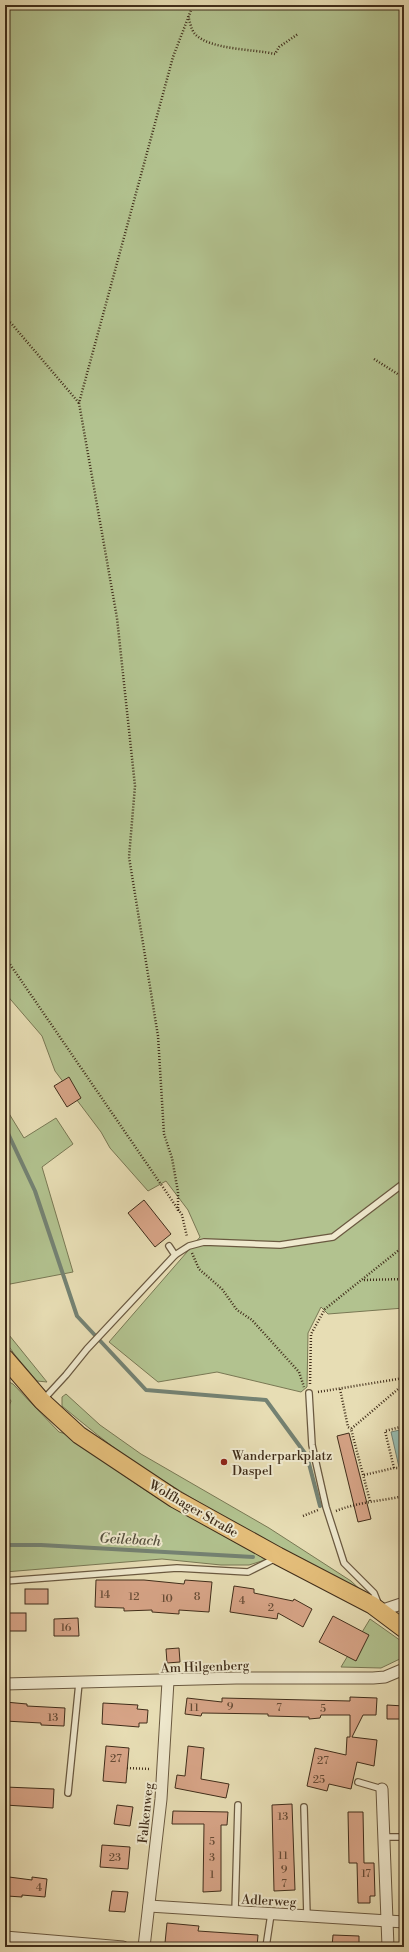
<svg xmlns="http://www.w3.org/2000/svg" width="409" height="1952" font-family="'Libre Bodoni',serif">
  <rect width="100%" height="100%" fill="#e7ddb4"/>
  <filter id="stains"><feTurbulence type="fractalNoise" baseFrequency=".005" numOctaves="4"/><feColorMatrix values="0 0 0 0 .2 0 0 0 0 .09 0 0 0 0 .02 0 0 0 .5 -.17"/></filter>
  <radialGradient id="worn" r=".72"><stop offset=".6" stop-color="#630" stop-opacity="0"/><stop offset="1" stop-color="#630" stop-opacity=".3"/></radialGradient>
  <g fill="#b2c28f" stroke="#797854">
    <path d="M5 5H404V1308L328 1314 321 1307 308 1333 307 1387 301 1392 217 1372 158 1382 109 1342 200 1237 188 1210 166 1181 148 1191 110 1148 101 1132 55 1071 42 1036 5 993Z"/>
    <path d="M5 1107 24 1138 56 1118 73 1144 42 1167 73 1272 5 1285Z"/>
    <path d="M5 1330 47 1382 37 1381 15 1355 5 1341Z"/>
    <path d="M5 1380 13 1384 59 1432 66 1434C101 1459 135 1485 172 1507 203 1525 238 1537 265 1560L249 1565H221L162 1559 5 1572V1416L11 1401 5 1392Z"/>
    <path d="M66 1394 100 1425 141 1454 269 1528 351 1581 367 1596C289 1553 209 1511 134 1462 109 1445 85 1425 62 1406V1397Z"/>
    <path d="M370 1619 404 1643V1657L381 1668 341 1667Z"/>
  </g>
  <path fill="#97bbaf" stroke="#748273" d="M404 1429V1465L399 1467 391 1432Z"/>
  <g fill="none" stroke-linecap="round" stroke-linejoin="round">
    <g stroke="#748273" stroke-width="4">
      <path d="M5 1127 35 1191 77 1316 146 1390 266 1400 307 1456 320 1506"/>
      <path d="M5 1545H41L253 1557"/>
    </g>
  </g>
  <g fill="#d7a487" stroke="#402d1a">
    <path d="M69 1077 81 1098 67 1107 54 1086Z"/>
    <path d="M144 1200 171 1234 155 1247 128 1213Z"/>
    <path d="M349 1433 371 1519 358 1522 337 1436Z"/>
    <path d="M96 1580H144L184 1584 185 1580 212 1582 209 1612 179 1610V1614L152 1612V1610L124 1611V1608L95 1607Z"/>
    <path d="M234 1586 254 1589V1593L293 1601 294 1599 312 1609 303 1627 278 1613 277 1619 230 1612Z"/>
    <rect x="25" y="1589" width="23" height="15"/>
    <rect x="5" y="1613" width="21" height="18"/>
    <path d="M333 1616 369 1635 356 1661 319 1642Z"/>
    <path d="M78 1618 79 1636H54V1619Z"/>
    <path d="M179 1648 180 1662 167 1663 166 1649Z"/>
    <path d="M350 1697 377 1698 376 1715H363L352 1737 377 1740 374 1766 357 1762 351 1789 329 1784 327 1791 307 1786 315 1748 346 1755 347 1737H350V1715H321L320 1718 309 1719V1717L268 1716V1714L202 1713 201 1716 185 1714 187 1698 222 1702V1698L350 1701Z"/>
    <path d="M5 1702 27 1704V1706L65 1708 64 1726 41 1725V1723L5 1721Z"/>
    <path d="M103 1703 138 1705 137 1709 148 1710 147 1723H139V1727L102 1724Z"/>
    <path d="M387 1705 404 1706V1719H387Z"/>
    <path d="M106 1746 129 1748 126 1783 103 1781Z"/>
    <path d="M188 1746 204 1748 201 1779 229 1784 226 1798 175 1788 177 1775 185 1776Z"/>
    <path d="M5 1787 54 1789 53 1808 5 1805Z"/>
    <path d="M292 1804 295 1890 274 1891 272 1805Z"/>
    <path d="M117 1805 133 1807 130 1826 114 1824Z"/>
    <path d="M173 1811 228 1812 227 1825H221V1891L203 1892 204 1824H172Z"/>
    <path d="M348 1812H363L364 1863H374L375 1896H370V1903H358L357 1863H349Z"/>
    <path d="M102 1845 130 1847 128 1869 100 1867Z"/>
    <path d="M9 1877 32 1880V1877L47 1879 45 1897 22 1895V1897L7 1896Z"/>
    <path d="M112 1891 128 1892 125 1912 109 1911Z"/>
    <path d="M167 1923 199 1926 198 1931 258 1935 257 1947H183V1944L165 1943Z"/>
    <path d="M333 1935 359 1936V1947H332Z"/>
  </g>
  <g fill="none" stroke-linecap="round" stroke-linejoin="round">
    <g stroke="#6a5940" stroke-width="8">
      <g id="service">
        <path d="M169 1246 175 1255"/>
        <path d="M309 1393 312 1445 326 1507 344 1563 374 1593 378 1603"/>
        <path d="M43 1400 66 1375 87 1349 175 1255 189 1246 204 1242 280 1245 333 1237 404 1183"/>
        <path d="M5 1581 177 1568 248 1572 276 1558"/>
        <path d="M358 1782 382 1789"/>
        <path d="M68 1793 79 1683"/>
        <path d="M304 1807 307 1916"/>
        <path d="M385 1837H404"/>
        <path d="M235 1912 238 1805"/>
        <path d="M266 1947 271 1914"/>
      </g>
    </g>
    <g stroke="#6a5940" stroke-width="13">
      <g id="minor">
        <path d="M380 1611 404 1603"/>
        <path d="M5 1684 236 1678H373L385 1677 404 1669"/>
        <path d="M382 1789 388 1947"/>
        <path d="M149 1906 404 1922"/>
        <path d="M5 1937 123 1947"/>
        <path d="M144 1947 161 1799 168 1681"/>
      </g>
    </g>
    <g stroke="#402d1a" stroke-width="19">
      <path id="primary" d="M5 1358 42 1401 79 1435 175 1499 278 1556 372 1605 404 1629"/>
    </g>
    <g stroke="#402d1a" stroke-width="2.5" stroke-dasharray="1 2" stroke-linecap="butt">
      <path d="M188 16C190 21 191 30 195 34 210 50 254 49 275 54L279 47 298 34"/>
      <path d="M5 319 11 323 79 403"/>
      <path d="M374 359 404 378"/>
      <path d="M5 957 182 1215 187 1237"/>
      <path d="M178 1211V1192L172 1158 164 1134 158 1036 129 857 135 786 117 618 79 403 173 57 193 5"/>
      <path d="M192 1253 199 1269 222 1289 237 1310 252 1320 299 1372 304 1387"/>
      <path d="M364 1280 404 1279"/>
      <path d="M310 1384 311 1334 325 1309 404 1246"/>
      <path d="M340 1389 348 1427 351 1429"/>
      <path d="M318 1392 404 1378"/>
      <path d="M298 1457 304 1452"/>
      <path d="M394 1468 385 1431 404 1426"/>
      <path d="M364 1475 394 1468H404"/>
      <path d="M370 1501 351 1429 404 1384"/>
      <path d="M336 1511C358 1502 381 1501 404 1496"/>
      <path d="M303 1516 318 1510"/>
      <path d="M127 1768 151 1769"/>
    </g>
    <use href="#service" stroke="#efe9ce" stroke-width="5.5"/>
    <use href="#minor" stroke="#efe9ce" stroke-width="11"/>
    <use href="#primary" stroke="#e4be7a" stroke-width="17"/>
  </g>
  <circle fill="#8f2418" stroke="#efe9ce" stroke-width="1.5" cx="224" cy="1462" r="4"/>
  <g text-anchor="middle" stroke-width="4" stroke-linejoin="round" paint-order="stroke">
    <g font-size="11" fill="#664b35">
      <text x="105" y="1598">14</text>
      <text x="134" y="1600">12</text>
      <text x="197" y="1600">8</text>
      <text x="167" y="1602">10</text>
      <text x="242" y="1604">4</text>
      <text x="271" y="1611">2</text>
      <text x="66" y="1631">16</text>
      <text x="230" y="1710">9</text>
      <text x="194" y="1711">11</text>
      <text x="279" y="1711">7</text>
      <text x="323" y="1712">5</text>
      <text x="53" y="1721">13</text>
      <text x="116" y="1762">27</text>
      <text x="323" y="1764">27</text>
      <text x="319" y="1783">25</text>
      <text x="283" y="1820">13</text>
      <text x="212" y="1845">5</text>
      <text x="283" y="1859">11</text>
      <text x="115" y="1861">23</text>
      <text x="212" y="1861">3</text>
      <text x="284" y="1873">9</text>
      <text x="366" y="1877">17</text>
      <text x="212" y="1878">1</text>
      <text x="284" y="1887">7</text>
      <text x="39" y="1891">4</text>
    </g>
    <g font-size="13" fill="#402d1a" stroke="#efe9ce" text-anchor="start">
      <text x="232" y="1460">Wanderparkplatz<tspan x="232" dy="15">Daspel</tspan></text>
    </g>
    <g font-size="13" fill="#402d1a" stroke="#efe9ce">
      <text transform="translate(194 1508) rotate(30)" y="5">Wolfhager Straße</text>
      <text transform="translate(205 1666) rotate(-2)" y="5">Am Hilgenberg</text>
      <text transform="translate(145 1813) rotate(-84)" y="5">Falkenweg</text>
      <text transform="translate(269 1900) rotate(3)" y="5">Adlerweg</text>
    </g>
    <g font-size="14" font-style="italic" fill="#56503f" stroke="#efe9ce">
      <text transform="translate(130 1539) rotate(3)" y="5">Geilebach</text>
    </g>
  </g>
  <rect width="409" height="1952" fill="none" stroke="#e7ddb4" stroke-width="20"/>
  <rect x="6" y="6" width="397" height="1940" fill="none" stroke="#402d1a" stroke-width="2"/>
  <rect x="10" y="10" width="389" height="1932" fill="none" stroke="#402d1a"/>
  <rect width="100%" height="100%" filter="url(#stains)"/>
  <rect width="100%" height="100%" fill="url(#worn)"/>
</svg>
